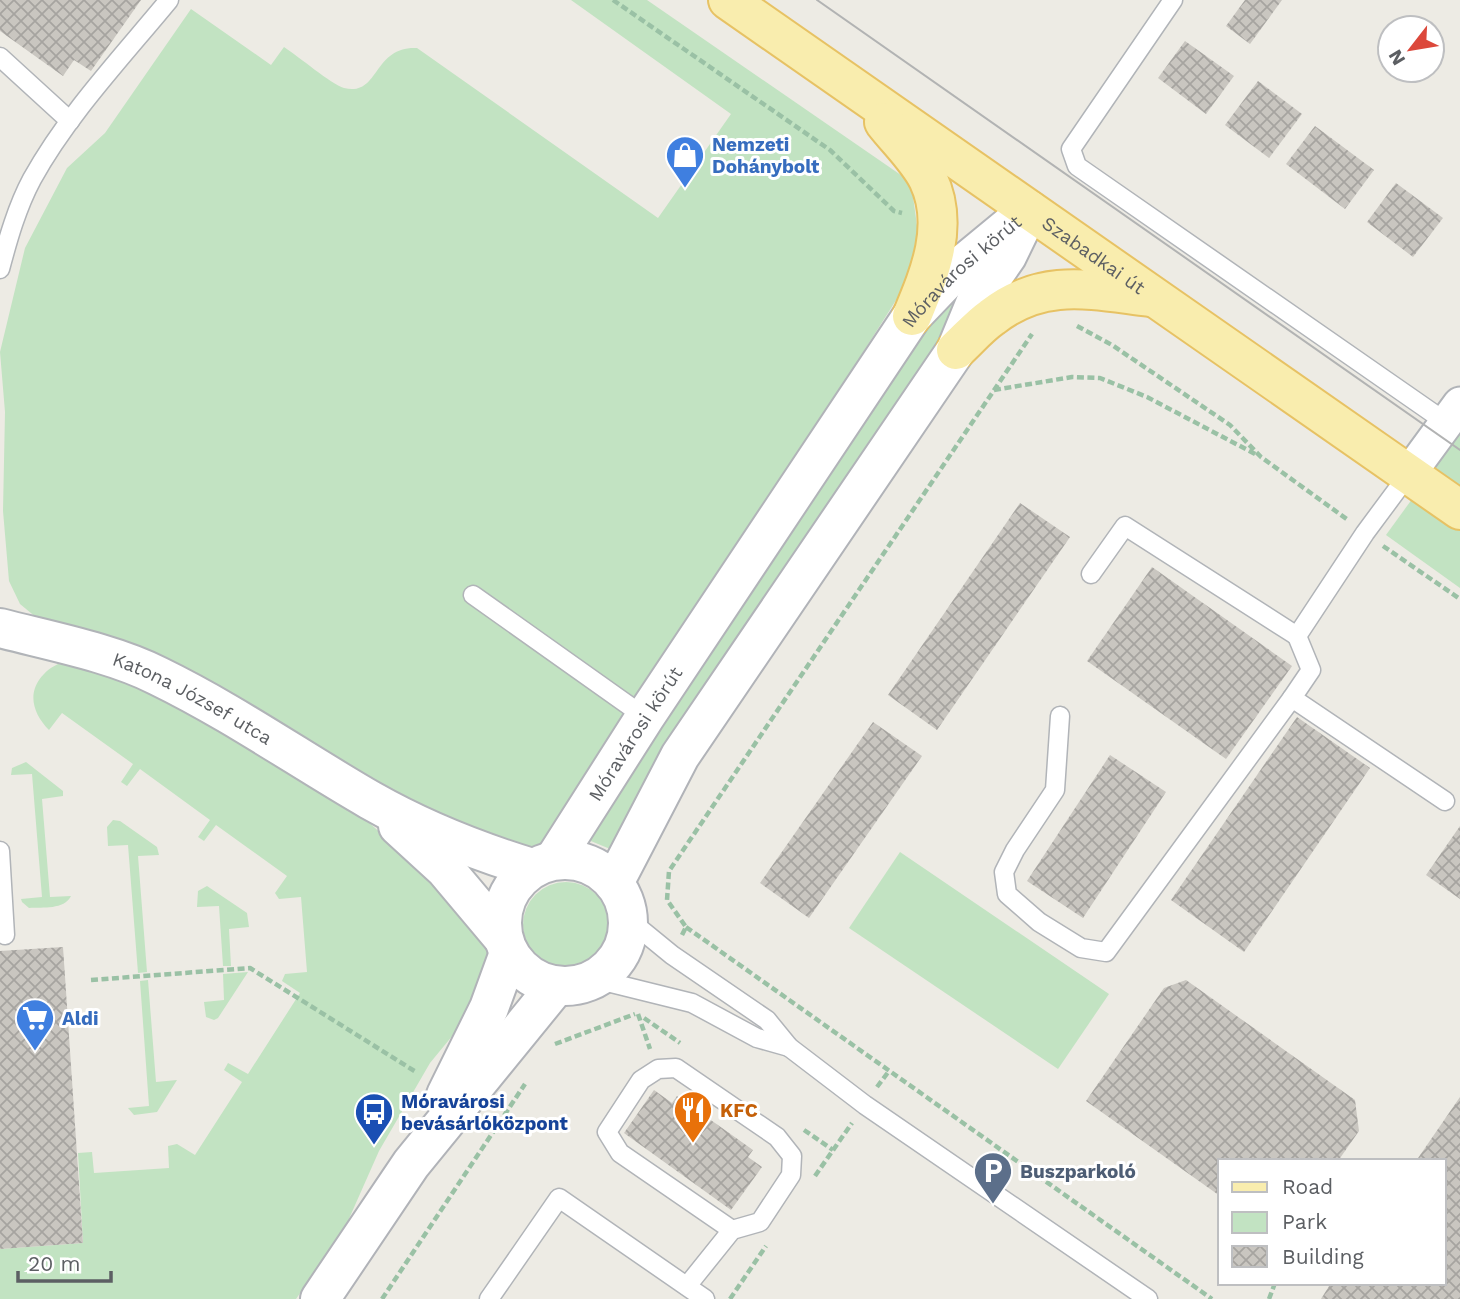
<svg xmlns="http://www.w3.org/2000/svg" width="1460" height="1299" font-family="'Work Sans',sans-serif">
  <defs>
    <pattern id="building-cross-hatch" width="8" height="8" patternUnits="userSpaceOnUse" patternTransform="scale(1.75)"><rect width="8" height="8" fill="#c9c6c0"/><path d="M0 0l8 8M0 8l8-8" fill="none" stroke="#a6a4a0"/></pattern>
  </defs>
  <rect width="100%" height="100%" fill="#edebe4"/>
  <g fill="#c2e3c2">
    <path d="M571 0H647L911 182 918 233 910 278 565 824C545 845 539 850 509 852L43 623 20 604 9 581 3 511 5 412 0 352 25 248 67 168 105 133 191 9 271 65 284 47C298 56 331 84 344 88 380 97 372 46 417 48L658 218 731 114Z"/>
    <path d="M996 258 615 851 586 839 641 751 685 693 955 288Z"/>
    <path d="M1460 433V588L1386 535Z"/>
    <path d="M68 659 136 682 336 794 476 916 489 958 476 1007 430 1063 379 1151 344 1230 296 1299H0V1249L83 1243 78 1153 92 1152 94 1173 169 1168 168 1146 177 1144 195 1155 242 1082 224 1070 228 1063 248 1074 300 993 282 981 285 974 307 972 301 897 279 899 275 893 287 876 216 825 204 841 198 837 210 820 140 769 127 786 121 782 133 764 62 713 49 730C33 714 26 692 44 674 50 667 60 663 68 659Z"/>
    <path d="M26 762 63 791V796L42 799 50 897 71 896C64 910 43 907 29 908L22 902 21 899 42 897 32 774 11 775 12 768Z"/>
    <path d="M113 820 120 821 157 847 159 855 138 856 147 972 138 973 128 845 108 846 107 827Z"/>
    <path d="M900 852 1109 994 1058 1069 849 928Z"/>
    <circle cx="566" cy="925" r="43"/>
    <path d="M207 886 247 913 249 927 229 929 231 966H223L219 906 197 907 198 891Z"/>
    <path d="M248 972 218 1018 214 1020 206 1017 204 1002 224 1000 223 974Z"/>
    <path d="M148 980 156 1082 177 1080 157 1112 134 1115 128 1108 149 1106 140 981Z"/>
  </g>
  <g fill="url(#building-cross-hatch)">
    <path d="M0 0H141L91 71 74 60 63 76 0 31Z"/>
    <path d="M1245 0H1282L1250 44 1226 26Z"/>
    <path d="M1185 41 1234 76 1206 114 1158 78Z"/>
    <path d="M1258 81 1302 114 1269 158 1225 125Z"/>
    <path d="M1315 126 1374 170 1345 209 1286 164Z"/>
    <path d="M1396 183 1443 218 1413 257 1367 222Z"/>
    <path d="M1020 503 1070 537 937 730 888 695Z"/>
    <path d="M1152 567 1292 666 1226 759 1087 661Z"/>
    <path d="M1297 717 1370 768 1244 952 1171 900Z"/>
    <path d="M873 722 922 756 809 918 760 883Z"/>
    <path d="M1110 755 1166 792 1083 918 1027 881Z"/>
    <path d="M1460 826V899L1426 875Z"/>
    <path d="M63 947 83 1243 0 1249V951Z"/>
    <path d="M1186 980 1355 1100 1359 1131 1338 1161H1220V1196L1086 1101 1164 988Z"/>
    <path d="M654 1090 672 1103 677 1096 753 1150 748 1157 762 1167 731 1210 624 1133Z"/>
    <path d="M1460 1097V1299H1321L1331 1283H1444V1161H1416Z"/>
  </g>
  <g fill="none" stroke-linecap="round" stroke-linejoin="round">
    <g stroke="#b1b4b8" stroke-width="21">
      <g id="service">
        <path d="M1173 0 1071 149 1077 166 1447 423"/>
        <path d="M0 57 70 121"/>
        <path d="M0 269C8 239 17 207 32 179 68 114 122 57 169 0"/>
        <path d="M1091 574 1125 526 1297 636 1365 533 1408 475"/>
        <path d="M473 595 645 717"/>
        <path d="M1297 636 1311 670 1292 698 1445 801"/>
        <path d="M1060 716 1055 790 1015 850 1004 872 1007 894 1039 922 1081 948 1106 952 1292 698"/>
        <path d="M0 851 5 935"/>
        <path d="M628 919 672 955 767 1020 789 1047 865 1105 1148 1299"/>
        <path d="M595 979 692 1003 757 1038 789 1047"/>
        <path d="M687 1286 732 1230 760 1222 791 1175 792 1156 777 1137 676 1068 658 1069 641 1080 607 1132 620 1153 732 1230"/>
        <path d="M489 1299 559 1198 705 1299"/>
      </g>
    </g>
    <g stroke="#b1b4b8" stroke-width="37">
      <path id="minor" d="M1408 475 1460 404"/>
    </g>
    <g stroke="#b1b4b8" stroke-width="42">
      <g id="tertiary">
        <path id="s1" d="M0 628C50 641 113 653 158 676 232 712 299 759 370 800 421 829 476 851 532 868"/>
        <path d="M398 826 445 869 503 938"/>
      </g>
    </g>
    <g stroke="#b1b3b8" stroke-width="42">
      <g id="secondary">
        <circle cx="565" cy="923" r="63"/>
        <path id="s2" d="M554 860 645 717 912 316 955 271 1029 210"/>
        <path d="M614 883 680 756 956 350 977 299 1007 256 1023 223"/>
        <path d="M446 1095 489 1008 509 953"/>
        <path d="M320 1299 411 1164 556 986"/>
      </g>
    </g>
    <g stroke="#e7c264" stroke-width="42">
      <g id="primary">
        <path id="s3" d="M728 0 1460 510"/>
        <path d="M884 122C898 140 918 159 928 179 950 225 930 273 912 316"/>
        <path d="M956 350C968 339 979 326 992 317 1043 277 1091 290 1150 297"/>
      </g>
    </g>
    <g stroke="#9ac1a5" stroke-width="4.5" stroke-dasharray="7 3.5" stroke-linecap="butt">
      <path d="M613 0 830 150 894 211 902 213"/>
      <path d="M1077 326 1112 345 1230 425 1261 457 1348 520"/>
      <path d="M994 390 1072 377 1100 378 1147 397 1257 455"/>
      <path d="M1383 546 1460 599"/>
      <path d="M686 927 1212 1299"/>
      <path d="M682 935 686 927 667 900 669 871 1032 334"/>
      <path d="M91 980 250 968 416 1072"/>
      <path d="M638 1014 650 1049"/>
      <path d="M644 1018 680 1043"/>
      <path d="M555 1044 635 1014"/>
      <path d="M877 1087 889 1071"/>
      <path d="M804 1130 833 1150"/>
      <path d="M815 1176 852 1123"/>
      <path d="M382 1299 525 1084"/>
      <path d="M730 1299 766 1246"/>
      <path d="M1269 1299 1275 1283"/>
    </g>
    <use href="#service" stroke="#fff" stroke-width="18"/>
    <use href="#minor" stroke="#fff" stroke-width="33"/>
    <use href="#tertiary" stroke="#fff" stroke-width="38"/>
    <use href="#secondary" stroke="#fff" stroke-width="38"/>
    <use href="#primary" stroke="#f9edae" stroke-width="38"/>
    <path stroke="#b2b3b3" stroke-width="2" d="M817 0 1460 450"/>
  </g>
  <defs>
    <g id="shop-pin" transform="scale(2.0125)"><path d="M0 17L-7.5 6A9.5 9.5 0 1 1 7.5 6Z" fill="#3f7fe0" stroke="#fff"/><path d="M-5-2.5h2.3a2.7 3.5 0 0 1 5.4 0H5L5.5 6h-11ZM-1.5-2.5h3a1.5 2.3 0 0 0-3 0Z" fill="#fff"/></g>
    <g id="supermarket-pin" transform="scale(2.0125)"><path d="M0 17L-7.5 6A9.5 9.5 0 1 1 7.5 6Z" fill="#3f7fe0" stroke="#fff"/><path d="M-6-5.5h2.5l.6 2H6L4.5 2H-2.5L-4.4-4H-6ZM-1.5 3.2a1.3 1.3 0 1 0 .1 0ZM3 3.2a1.3 1.3 0 1 0 .1 0Z" fill="#fff"/></g>
    <g id="restaurant-pin" transform="scale(2.0125)"><path d="M0 17L-7.5 6A9.5 9.5 0 1 1 7.5 6Z" fill="#e8710a" stroke="#fff"/><path d="M-5-6h1v4h1v-4h1v4h1v-4h1v5L-1.5 .5V6h-2V.5L-5-1ZM5-6V6H3V1.5H1.5Q1.5-4 5-6Z" fill="#fff"/></g>
    <g id="bus-pin" transform="scale(2.0125)"><path d="M0 17L-7.5 6A9.5 9.5 0 1 1 7.5 6Z" fill="#1a4fb4" stroke="#fff"/><path d="M-5-6H5V4H4V6H2V4H-2V6H-4V4H-5ZM-3.5-4V0h7V-4ZM-3.5 1.2v1.5H-2V1.2ZM2 1.2v1.5H3.5V1.2Z" fill="#fff"/></g>
    <g id="parking-pin" transform="scale(2.0125)"><path d="M0 17L-7.5 6A9.5 9.5 0 1 1 7.5 6Z" fill="#5c6f8a" stroke="#fff"/><path d="M-3.5-5.5H1a3.5 3.5 0 0 1 0 7H-1V5.5H-3.5ZM-1-3.4V-.6H.8a1.4 1.4 0 0 0 0-2.8Z" fill="#fff"/></g>
  </defs>
  <g fill-rule="evenodd">
    <use href="#shop-pin" x="685" y="155"/>
    <use href="#supermarket-pin" x="35" y="1018"/>
    <use href="#restaurant-pin" x="693" y="1110"/>
    <use href="#bus-pin" x="374" y="1112"/>
    <use href="#parking-pin" x="993" y="1171"/>
  </g>
  <g text-anchor="middle" stroke-width="6" stroke-linejoin="round" paint-order="stroke">
    <g font-size="19" font-weight="bold" fill="#366cbe" stroke="#fff" text-anchor="start">
      <text x="712" y="151">Nemzeti<tspan x="712" dy="22">Dohánybolt</tspan></text>
      <text x="62" y="1025">Aldi</text>
    </g>
    <g font-size="19" fill="#5c5f63" stroke="#fff">
      <text dy="7" stroke="none"><textPath href="#s3" startOffset="446">Szabadkai út</textPath></text>
      <text dy="7" stroke="none"><textPath href="#s2" startOffset="718">Móravárosi körút</textPath></text>
      <text dy="7" stroke="none"><textPath href="#s1" startOffset="206">Katona József utca</textPath></text>
      <text dy="7" stroke="none"><textPath href="#s2" startOffset="150">Móravárosi körút</textPath></text>
    </g>
    <g font-size="19" font-weight="bold" fill="#164399" stroke="#fff" text-anchor="start">
      <text x="401" y="1108">Móravárosi<tspan x="401" dy="22">bevásárlóközpont</tspan></text>
    </g>
    <g font-size="19" font-weight="bold" fill="#c56008" stroke="#fff" text-anchor="start">
      <text x="720" y="1117">KFC</text>
    </g>
    <g font-size="19" font-weight="bold" fill="#4e5e75" stroke="#fff" text-anchor="start">
      <text x="1020" y="1178">Buszparkoló</text>
    </g>
  </g>
  <rect x="1218" y="1159" width="228" height="126" fill="#ffffff" stroke="#bebfc1" stroke-width="2"/>
  <rect x="1232" y="1182" width="35" height="10" fill="#f9edae" stroke="#bebfc1" stroke-width="2"/>
  <text x="1282" y="1194" font-size="21" fill="#5c5f63">Road</text>
  <rect x="1232" y="1212" width="35" height="21" fill="#c2e3c2" stroke="#bebfc1" stroke-width="2"/>
  <text x="1282" y="1229" font-size="21" fill="#5c5f63">Park</text>
  <rect x="1232" y="1246" width="35" height="21" fill="url(#building-cross-hatch)" stroke="#bebfc1" stroke-width="2"/>
  <text x="1282" y="1264" font-size="21" fill="#5c5f63">Building</text>
  <g transform="translate(1411 49) rotate(239)"><circle r="33" fill="#ffffff" stroke="#bebfc1" stroke-width="2"/>
  <path d="M0-5L12 26L0 18L-12 26Z" fill="#dc483b"/>
  <text y="-10" font-size="19" font-weight="bold" text-anchor="middle" fill="#5c5f63">N</text>
  </g>
  <path d="M18 1271v10h93v-10" fill="none" stroke="#5c5f63" stroke-width="3.5"/>
  <text x="28" y="1271" font-size="21" fill="#5c5f63" stroke="#ffffff" stroke-width="5" paint-order="stroke">20 m</text>
</svg>
